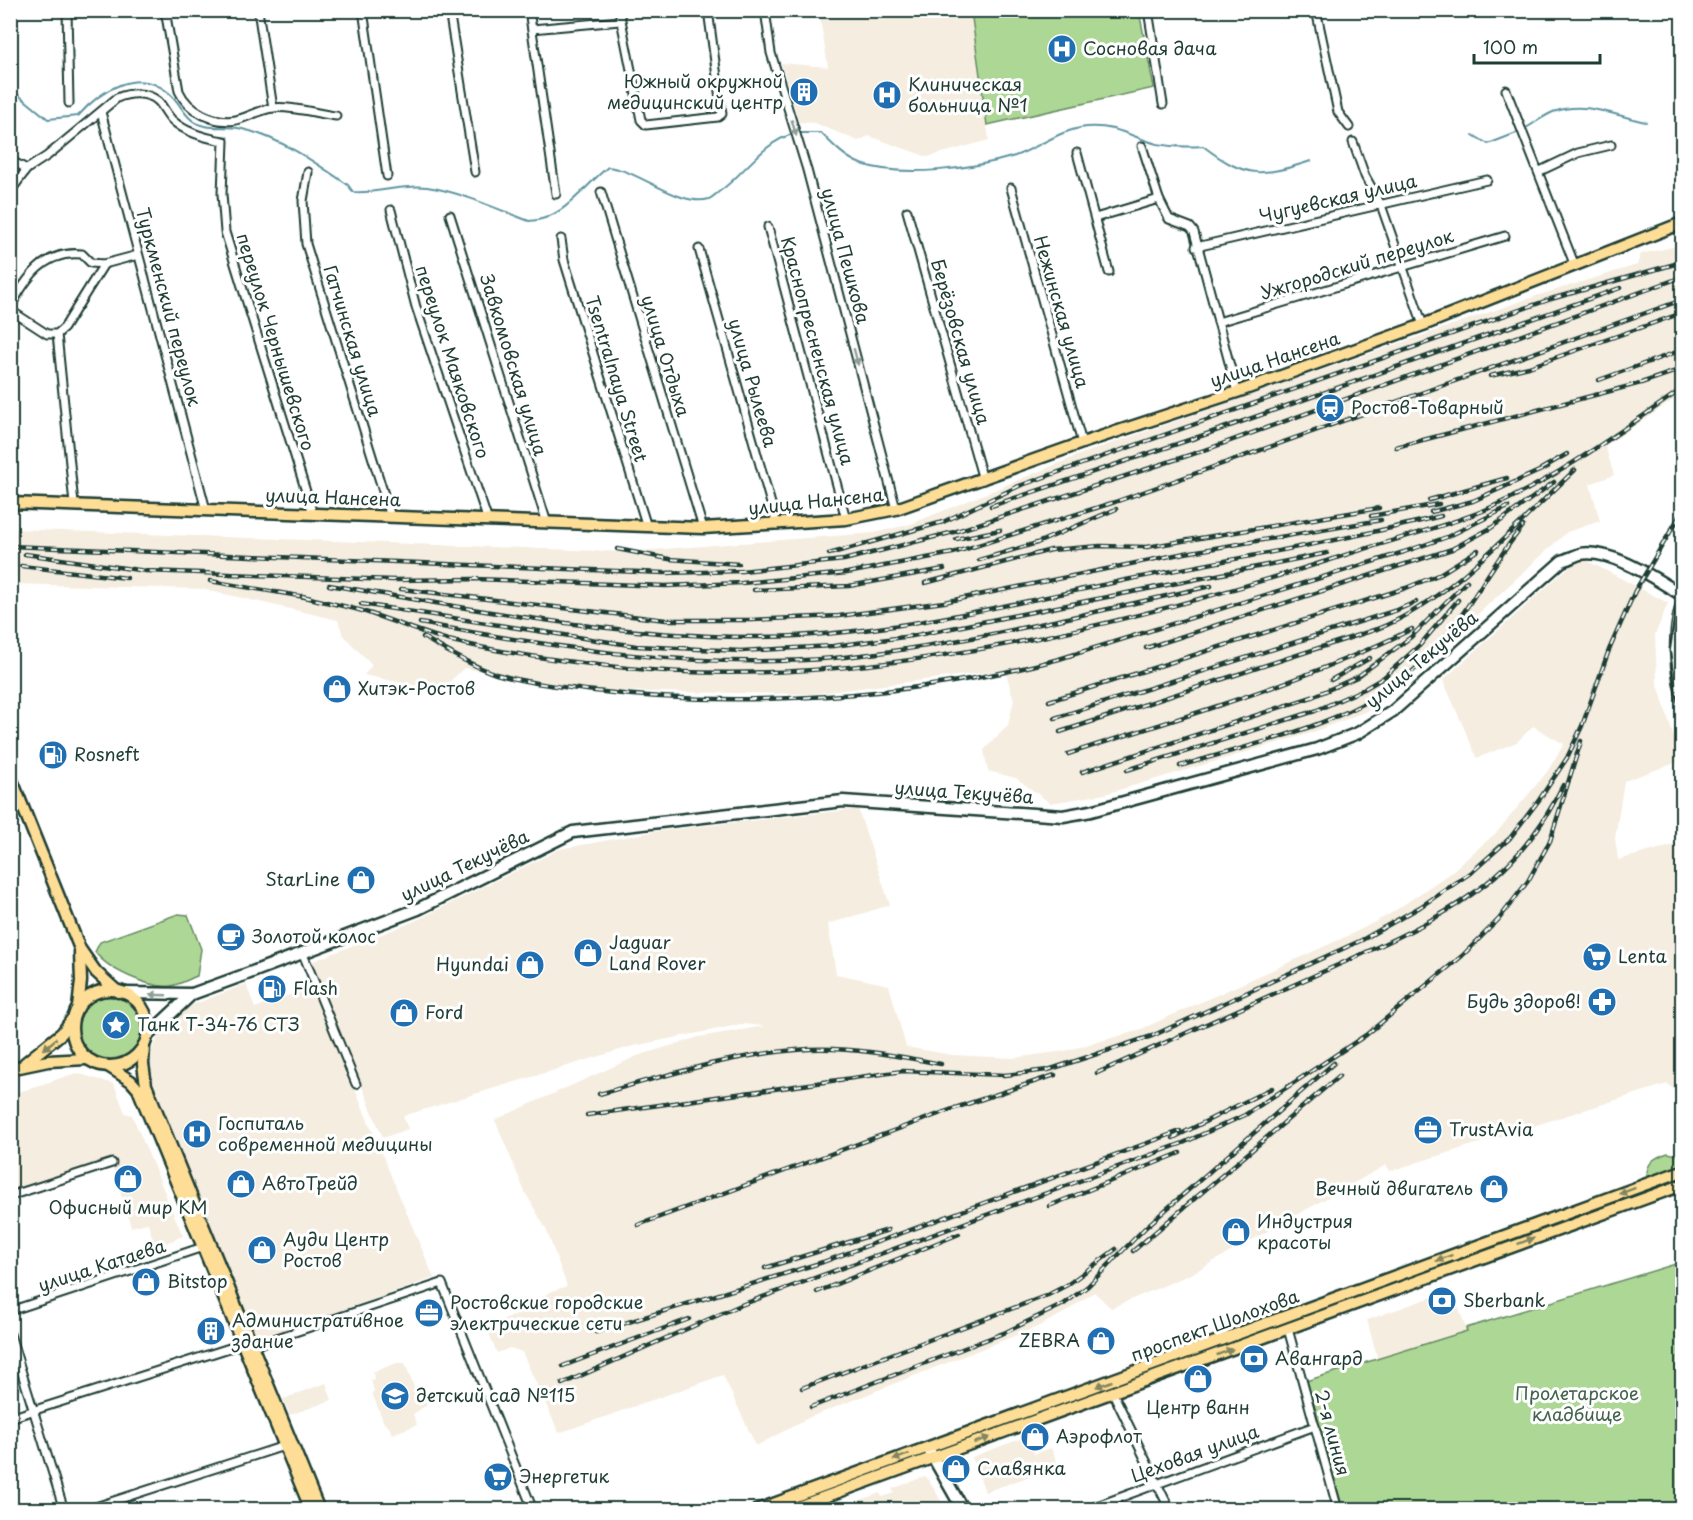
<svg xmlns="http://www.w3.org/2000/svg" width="1693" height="1520" font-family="'Playpen Sans',sans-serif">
  <rect width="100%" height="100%" fill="#fff"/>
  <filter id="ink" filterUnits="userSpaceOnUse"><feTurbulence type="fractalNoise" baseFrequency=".0167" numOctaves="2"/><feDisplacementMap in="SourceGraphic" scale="12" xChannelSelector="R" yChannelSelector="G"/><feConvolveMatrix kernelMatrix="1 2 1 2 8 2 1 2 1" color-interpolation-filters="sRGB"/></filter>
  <g filter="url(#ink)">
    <g fill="#f5eddf">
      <path d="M819 11H971L989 140 928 157 869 136 858 141 815 123 799 122 781 63 828 67Z"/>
      <path d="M1682 245V394L1605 446 1614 475 1590 484 1600 521 1567 532 1377 707 1308 734 1105 794 1050 803 1016 778 988 771 984 750 1008 725 1014 700 1005 670 811 694 597 691 464 668 440 691 364 675 372 665 343 635 338 620 203 589 11 584V529L625 552 874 533 911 524 1084 453 1539 295 1637 265 1641 254Z"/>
      <path d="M1580 557 1668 603 1655 635 1657 681 1681 761 1624 781 1615 838 1618 860 1682 843V1096L1667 1084 1390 1171 1386 1165 1191 1274 1111 1308 1094 1292 1064 1313 1037 1327 808 1418 756 1446 723 1375 559 1433 522 1352 510 1348 497 1353 486 1326 517 1314 550 1292 567 1286 546 1229 525 1192 495 1120 637 1056 699 1037 765 1026 743 1024 633 1046 403 1116 408 1129 383 1138 311 962 415 921 560 849 658 831 858 809 890 905 828 924 836 974 889 985 906 1047 952 1055 1013 1058 1065 1051 1137 1031 1352 934 1390 914 1450 873 1497 832 1547 772 1564 744 1533 726 1517 742 1477 758 1443 680Z"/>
      <path d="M246 984 255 1008 312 987 434 1278 255 1341 146 1063 158 1037 159 1018Z"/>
      <path d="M76 1073 114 1084 125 1113 132 1115 183 1236 155 1247 148 1223 131 1227 110 1159 11 1191V1129L15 1127 11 1114 10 1095Z"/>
      <path d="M1452 1290 1467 1331 1378 1360 1367 1320Z"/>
      <path d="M397 1363H405L419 1401 425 1399 427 1405 413 1414 417 1425 392 1434 389 1427 384 1423 372 1393 374 1391 371 1380 374 1379 373 1372Z"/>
      <path d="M326 1383 332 1400 290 1415 283 1399Z"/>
      <path d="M1028 1436 1034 1454 1051 1448 1059 1466 985 1492 972 1457Z"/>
      <path d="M926 1476 946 1509H834L880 1493 882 1497 894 1493 892 1489Z"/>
    </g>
    <g fill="#add795" stroke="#668a64" stroke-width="1.5">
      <path d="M971 11H1139L1154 88 987 125Z"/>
      <path d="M178 914 188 915 201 949 197 976C189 979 179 985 170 986 149 988 108 970 95 952L100 942Z"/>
      <circle cx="110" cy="1027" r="32"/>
      <path d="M1668 1153 1682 1156V1167L1652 1178 1647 1176C1646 1162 1656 1157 1668 1153Z"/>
      <path d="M1682 1262V1509H1343L1306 1381 1467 1331 1466 1328Z"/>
    </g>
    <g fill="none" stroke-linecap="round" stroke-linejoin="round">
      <g stroke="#5f95a1" stroke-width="2">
        <path d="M10 88 48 119 78 116C100 91 137 66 169 93 181 103 185 120 201 125 212 129 226 126 238 128 278 136 315 162 348 185L353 192C378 194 402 184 427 187 461 192 497 209 529 221 563 220 583 187 608 167 639 170 680 208 709 199 712 198 717 193 720 191 744 174 763 142 793 134"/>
        <path d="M1524 129C1534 124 1543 116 1553 112 1586 100 1614 116 1646 122"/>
        <path d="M798 133H821C833 145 845 158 861 164 904 178 972 169 1015 156 1038 148 1061 129 1087 127 1117 125 1131 137 1157 144 1173 147 1187 147 1203 146 1246 179 1261 177 1311 161"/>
        <path d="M1473 135 1488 144 1519 132"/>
      </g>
      <g stroke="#1f3d34" stroke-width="11">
        <g id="street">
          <path d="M67 10 69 103"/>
          <path d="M165 10 179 91C188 111 214 124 236 120 248 117 260 110 272 108 288 105 319 114 336 116"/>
          <path d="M258 10 273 108"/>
          <path d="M363 10 387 176"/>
          <path d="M449 10 475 172"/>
          <path d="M529 10 556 194"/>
          <path d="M619 10 641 120 646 125 718 117 722 114 708 10"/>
          <path d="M765 10 771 53 807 170 896 509"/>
          <path d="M1148 10 1163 104"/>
          <path d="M1316 10 1338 112 1349 127"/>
          <path d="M532 29 620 21"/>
          <path d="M1506 90 1575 266"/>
          <path d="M101 112 206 510"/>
          <path d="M1353 142 1365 176 1381 205 1423 325"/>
          <path d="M1142 146 1159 199 1169 219 1190 227 1194 232 1237 392"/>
          <path d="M1077 153 1109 272"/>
          <path d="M10 160 27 169"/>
          <path d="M1540 171 1578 153 1611 145"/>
          <path d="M308 172 303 201 306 244 391 517"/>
          <path d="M1011 188 1082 443"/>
          <path d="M10 192 27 169 47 156 117 98C129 93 146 91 158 101 163 106 166 114 172 120 186 133 205 138 224 141L222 194 225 232 313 514"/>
          <path d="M601 192 703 528"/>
          <path d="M391 210 416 307 488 521"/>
          <path d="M907 211 983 480"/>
          <path d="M450 215 547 523"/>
          <path d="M1095 218 1159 199"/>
          <path d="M768 227 846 519"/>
          <path d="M561 239 564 260 647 527"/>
          <path d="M1196 247 1487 180"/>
          <path d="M699 249 777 525"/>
          <path d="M10 308C26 278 44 250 82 254L91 263 104 264"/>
          <path d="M10 310 47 334H57L64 328 104 264 138 255"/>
          <path d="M1218 322 1505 236"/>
          <path d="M57 334 74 504"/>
          <path d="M303 954 356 1084"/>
          <path d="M10 1196 112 1163"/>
          <path d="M10 1311 203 1247"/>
          <path d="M1288 1329 1338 1510"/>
          <path d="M10 1334 64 1510"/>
          <path d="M253 1346 442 1283 533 1510"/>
          <path d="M1113 1393 1170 1510"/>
          <path d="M10 1418 242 1344"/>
          <path d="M86 1510 284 1446"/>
          <path d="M1086 1510 1315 1426"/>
        </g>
      </g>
      <g stroke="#1f3d34" stroke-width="15">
        <g id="secondary">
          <path d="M1682 611 1676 650 1682 693"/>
          <path d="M124 993 192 994 247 974 418 909 573 832 843 801 1063 816 1091 811 1317 749 1358 733 1393 711 1562 561C1568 559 1574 556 1580 554 1611 548 1657 580 1682 595"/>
          <path d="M147 1036 192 994"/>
          <path d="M929 1450 963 1510"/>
        </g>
      </g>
      <g stroke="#1f3d34" stroke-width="15">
        <g id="primary">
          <path d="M10 503 703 528 846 519 896 509 1082 443 1237 392 1423 325 1682 223"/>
          <path d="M10 775 80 949 96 972 118 992"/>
          <circle cx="110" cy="1028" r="38"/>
          <path d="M78 1008 81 981 80 952"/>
          <path d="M144 1045 143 1064 146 1085 319 1510"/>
          <path d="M25 1063 62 1033 72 1019"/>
          <path d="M108 1066 131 1081 138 1089 311 1510"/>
          <path d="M10 1069 48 1061 86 1059"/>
          <path d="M757 1510 1682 1171"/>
          <path d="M789 1510 1682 1185"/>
        </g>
      </g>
      <use href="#street" stroke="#fff" stroke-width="7"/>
      <use href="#secondary" stroke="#fff" stroke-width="10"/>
      <use href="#primary" stroke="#fede96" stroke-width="10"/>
      <path stroke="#1f3d34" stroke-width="1.5" d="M1682 587C1663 627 1668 677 1682 717"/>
      <g stroke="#1f3d34" stroke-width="4.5">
        <g id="rail">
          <path d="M1490 376 1529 367 1682 313"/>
          <path d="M1599 380 1682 350"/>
          <path d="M1396 447 1641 383 1682 369"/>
          <path d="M1541 469 1567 454"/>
          <path d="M1429 500 1507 478"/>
          <path d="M991 506 1204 435 1620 288"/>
          <path d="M1431 512 1473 501 1548 467"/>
          <path d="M1371 516 1439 504"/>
          <path d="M956 539 1000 530"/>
          <path d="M10 546 664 573 742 571 844 560 954 532 1208 449 1682 277"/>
          <path d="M617 549 669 559 739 564"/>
          <path d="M25 554 146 571 394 580 475 579 666 586 742 583 847 573 953 553 1115 502 1682 300"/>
          <path d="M829 554 943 522 1019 486 1551 299 1682 262"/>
          <path d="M979 560 1037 543 1116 509"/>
          <path d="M21 566 127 578"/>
          <path d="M210 581 311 598"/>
          <path d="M925 583 1051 550 1100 546 1147 547 1379 508"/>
          <path d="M329 585C469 608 608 636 750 637 878 638 1006 605 1131 579 1234 558 1339 542 1441 516"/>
          <path d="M401 589 666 620H752L839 616 944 602 1185 553 1381 520"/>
          <path d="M754 590 849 586 944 569"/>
          <path d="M302 596C321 601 340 605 359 610 389 619 418 632 448 640 506 654 568 662 627 668 859 691 1113 629 1333 559 1383 542 1436 530 1485 510 1555 480 1619 432 1682 389"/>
          <path d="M361 604 636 646 741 651 833 646 912 636 1327 553"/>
          <path d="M420 623C557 648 695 670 834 658 961 646 1087 613 1211 586"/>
          <path d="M423 637C446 651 470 665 496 674 528 683 561 687 595 691 739 709 919 697 1059 659L1404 552 1447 537 1508 507"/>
          <path d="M1146 648 1452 549 1491 528 1554 482"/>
          <path d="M1331 680 1370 658"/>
          <path d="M1049 701 1406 588 1438 575 1478 550"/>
          <path d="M1055 718 1397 610 1416 602"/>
          <path d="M1060 732 1377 629C1450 601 1518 523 1575 470"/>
          <path d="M1068 754C1184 716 1303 683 1412 629"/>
          <path d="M1180 766C1265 740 1365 722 1429 656 1466 617 1489 567 1523 526"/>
          <path d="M1127 770 1315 711 1364 689 1383 678 1420 645 1458 600"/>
          <path d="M1082 772 1312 697 1357 677 1411 637 1467 581"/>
          <path d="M1097 1073C1167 1042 1238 1010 1309 978 1373 949 1451 918 1503 869 1529 845 1548 816 1563 785"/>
          <path d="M599 1094C668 1075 737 1053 809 1049 853 1047 898 1056 941 1064"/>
          <path d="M587 1115 903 1071 1005 1075 1048 1070 1152 1036 1362 940 1420 907 1472 872 1510 838 1539 800 1567 758 1582 726 1609 650 1635 591 1682 512"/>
          <path d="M1173 1138 1272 1088"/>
          <path d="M1049 1206 1180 1153"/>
          <path d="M638 1225 955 1108 1055 1075"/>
          <path d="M1133 1251 1339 1076"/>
          <path d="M765 1268 888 1230"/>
          <path d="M817 1292 959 1234"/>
          <path d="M596 1332 823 1262 1180 1131"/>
          <path d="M563 1366 689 1319"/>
          <path d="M562 1384 741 1305 1183 1143 1245 1115 1366 1035 1462 956 1499 919 1528 881 1550 841 1581 741"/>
          <path d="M802 1388 1048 1295 1067 1285 1116 1249"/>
          <path d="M811 1407 1006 1332 1064 1304 1088 1286 1146 1227 1334 1063"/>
        </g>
      </g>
      <use href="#rail" stroke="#fff" stroke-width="2" stroke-dasharray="7" stroke-linecap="butt"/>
    </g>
    <defs><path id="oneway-solid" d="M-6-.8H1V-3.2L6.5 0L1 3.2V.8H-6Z" transform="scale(1.5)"/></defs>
    <g fill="#8f9e9a">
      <use href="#oneway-solid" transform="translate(794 128) rotate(74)"/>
      <use href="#oneway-solid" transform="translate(856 357) rotate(75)"/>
      <use href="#oneway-solid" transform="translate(158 995) rotate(-178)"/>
    </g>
    <g fill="#838560">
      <use href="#oneway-solid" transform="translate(50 1044) rotate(139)"/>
      <use href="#oneway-solid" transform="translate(1627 1191) rotate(160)"/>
      <use href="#oneway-solid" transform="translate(1526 1241) rotate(-20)"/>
      <use href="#oneway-solid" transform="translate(1444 1258) rotate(159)"/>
      <use href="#oneway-solid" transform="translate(1225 1352) rotate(-20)"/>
      <use href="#oneway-solid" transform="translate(1104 1384) rotate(160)"/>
      <use href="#oneway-solid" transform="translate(982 1440) rotate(-20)"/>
      <use href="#oneway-solid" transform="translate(901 1457) rotate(160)"/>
    </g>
  </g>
  <defs>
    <g id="hospital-disc" transform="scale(1.5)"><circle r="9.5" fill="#1f6fb2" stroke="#fff"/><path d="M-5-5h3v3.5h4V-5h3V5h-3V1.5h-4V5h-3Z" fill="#fff"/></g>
    <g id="building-disc" transform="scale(1.5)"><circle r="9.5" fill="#1f6fb2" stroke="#fff"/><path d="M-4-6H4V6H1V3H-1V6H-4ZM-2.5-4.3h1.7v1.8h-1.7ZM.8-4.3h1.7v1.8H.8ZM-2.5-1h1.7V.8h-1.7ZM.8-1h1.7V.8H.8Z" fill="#fff"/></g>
    <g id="station-disc" transform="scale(1.5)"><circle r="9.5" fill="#1f6fb2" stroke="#fff"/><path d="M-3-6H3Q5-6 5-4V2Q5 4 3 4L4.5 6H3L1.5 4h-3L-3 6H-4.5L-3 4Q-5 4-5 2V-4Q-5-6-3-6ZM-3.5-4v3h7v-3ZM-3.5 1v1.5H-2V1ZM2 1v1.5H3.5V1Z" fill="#fff"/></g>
    <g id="shop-disc" transform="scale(1.5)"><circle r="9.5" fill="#1f6fb2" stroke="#fff"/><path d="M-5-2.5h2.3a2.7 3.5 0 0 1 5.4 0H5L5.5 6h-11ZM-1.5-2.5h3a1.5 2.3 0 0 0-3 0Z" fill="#fff"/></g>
    <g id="fuel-disc" transform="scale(1.5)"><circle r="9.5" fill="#1f6fb2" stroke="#fff"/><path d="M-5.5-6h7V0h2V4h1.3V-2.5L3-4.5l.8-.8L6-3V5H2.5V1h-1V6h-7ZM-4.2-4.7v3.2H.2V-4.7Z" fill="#fff"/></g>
    <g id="cafe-disc" transform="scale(1.5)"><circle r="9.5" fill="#1f6fb2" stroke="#fff"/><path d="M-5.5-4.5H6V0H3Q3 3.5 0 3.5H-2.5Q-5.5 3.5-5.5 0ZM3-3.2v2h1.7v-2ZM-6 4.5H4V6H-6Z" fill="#fff"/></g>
    <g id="supermarket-disc" transform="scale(1.5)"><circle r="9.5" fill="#1f6fb2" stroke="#fff"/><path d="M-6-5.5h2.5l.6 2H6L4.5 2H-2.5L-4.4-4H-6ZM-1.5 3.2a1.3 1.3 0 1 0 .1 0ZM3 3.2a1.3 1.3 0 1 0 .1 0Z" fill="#fff"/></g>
    <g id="pharmacy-disc" transform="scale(1.5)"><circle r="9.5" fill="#1f6fb2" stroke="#fff"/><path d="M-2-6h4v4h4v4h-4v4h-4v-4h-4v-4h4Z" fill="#fff"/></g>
    <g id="sight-disc" transform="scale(1.5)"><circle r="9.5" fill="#1f6fb2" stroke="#fff"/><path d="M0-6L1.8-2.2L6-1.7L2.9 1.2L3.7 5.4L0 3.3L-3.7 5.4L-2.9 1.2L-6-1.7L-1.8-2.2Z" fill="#fff"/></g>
    <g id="office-disc" transform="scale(1.5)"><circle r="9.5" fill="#1f6fb2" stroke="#fff"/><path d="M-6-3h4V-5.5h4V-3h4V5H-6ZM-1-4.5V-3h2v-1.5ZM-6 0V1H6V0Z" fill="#fff"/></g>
    <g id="bank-disc" transform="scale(1.5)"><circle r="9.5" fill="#1f6fb2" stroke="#fff"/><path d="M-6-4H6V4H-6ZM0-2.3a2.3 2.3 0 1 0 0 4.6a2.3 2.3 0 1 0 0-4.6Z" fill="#fff"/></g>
    <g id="school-disc" transform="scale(1.5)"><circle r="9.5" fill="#1f6fb2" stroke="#fff"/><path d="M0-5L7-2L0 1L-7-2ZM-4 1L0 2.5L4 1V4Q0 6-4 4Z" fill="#fff"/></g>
  </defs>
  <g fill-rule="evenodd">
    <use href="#hospital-disc" x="1062" y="49"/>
    <use href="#building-disc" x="804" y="92"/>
    <use href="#hospital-disc" x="887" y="95"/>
    <use href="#station-disc" x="1330" y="408"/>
    <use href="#shop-disc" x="337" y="689"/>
    <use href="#fuel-disc" x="53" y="755"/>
    <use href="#shop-disc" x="361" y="880"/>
    <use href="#cafe-disc" x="231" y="937"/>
    <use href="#shop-disc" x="588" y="953"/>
    <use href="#supermarket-disc" x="1597" y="957"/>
    <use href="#shop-disc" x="530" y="965"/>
    <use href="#fuel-disc" x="272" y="989"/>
    <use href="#pharmacy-disc" x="1602" y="1002"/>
    <use href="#shop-disc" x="404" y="1013"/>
    <use href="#sight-disc" x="116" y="1025"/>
    <use href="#office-disc" x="1428" y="1130"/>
    <use href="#hospital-disc" x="197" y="1134"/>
    <use href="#shop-disc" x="128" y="1179"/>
    <use href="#shop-disc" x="241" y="1184"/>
    <use href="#shop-disc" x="1494" y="1189"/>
    <use href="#shop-disc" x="1236" y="1232"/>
    <use href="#shop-disc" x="262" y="1250"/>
    <use href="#shop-disc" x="146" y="1282"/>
    <use href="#bank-disc" x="1442" y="1301"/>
    <use href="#office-disc" x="429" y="1313"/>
    <use href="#building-disc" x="211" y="1331"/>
    <use href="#shop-disc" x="1101" y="1341"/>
    <use href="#bank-disc" x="1254" y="1359"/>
    <use href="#shop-disc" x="1198" y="1379"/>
    <use href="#school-disc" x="395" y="1396"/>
    <use href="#shop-disc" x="1035" y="1437"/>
    <use href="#shop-disc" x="956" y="1469"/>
    <use href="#supermarket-disc" x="498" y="1477"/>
  </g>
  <g text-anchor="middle" stroke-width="6" stroke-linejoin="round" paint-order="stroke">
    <g font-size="18" fill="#1f3d34" stroke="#fff" text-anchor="start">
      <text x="1083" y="55">Сосновая дача</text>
      <text x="783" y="88" text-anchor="end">Южный окружной<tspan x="783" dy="21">медицинский центр</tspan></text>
      <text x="908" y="91">Клиническая<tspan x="908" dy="21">больница №1</tspan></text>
      <text x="1351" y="414">Ростов-Товарный</text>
      <text x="358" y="695">Хитэк-Ростов</text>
      <text x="74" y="761">Rosneft</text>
      <text x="340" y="886" text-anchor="end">StarLine</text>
      <text x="252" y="943">Золотой колос</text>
      <text x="609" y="949">Jaguar<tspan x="609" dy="21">Land Rover</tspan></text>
      <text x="1618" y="963">Lenta</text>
      <text x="509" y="971" text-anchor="end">Hyundai</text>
      <text x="293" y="995">Flash</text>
      <text x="1581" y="1008" text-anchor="end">Будь здоров!</text>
      <text x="425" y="1019">Ford</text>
      <text x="137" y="1031">Танк Т-34-76 СТЗ</text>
      <text x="218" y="1130">Госпиталь<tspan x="218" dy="21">современной медицины</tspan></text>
      <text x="1449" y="1136">TrustAvia</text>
      <text x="262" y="1190">АвтоТрейд</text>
      <text x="1473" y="1195" text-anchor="end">Вечный двигатель</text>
      <text x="128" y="1214" text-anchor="middle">Офисный мир КМ</text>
      <text x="1257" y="1228">Индустрия<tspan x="1257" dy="21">красоты</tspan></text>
      <text x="283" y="1246">Ауди Центр<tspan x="283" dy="21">Ростов</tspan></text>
      <text x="167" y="1288">Bitstop</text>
      <text x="1463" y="1307">Sberbank</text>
      <text x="450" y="1309">Ростовские городские<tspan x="450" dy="21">электрические сети</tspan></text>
      <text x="232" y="1327">Административное<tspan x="232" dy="21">здание</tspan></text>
      <text x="1080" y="1347" text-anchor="end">ZEBRA</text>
      <text x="1275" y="1365">Авангард</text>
      <text x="416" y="1402">детский сад №115</text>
      <text x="1198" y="1414" text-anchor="middle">Центр ванн</text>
      <text x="1056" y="1443">Аэрофлот</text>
      <text x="977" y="1475">Славянка</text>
      <text x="519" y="1483">Энергетик</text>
    </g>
    <g font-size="18" fill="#1f3d34" stroke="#fff">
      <text transform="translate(1338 199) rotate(-13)" y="6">Чугуевская улица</text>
      <text transform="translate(845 256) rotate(75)" y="6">улица Пешкова</text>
      <text transform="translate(1357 265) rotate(-17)" y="6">Ужгородский переулок</text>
      <text transform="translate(168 307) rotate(75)" y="6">Туркменский переулок</text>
      <text transform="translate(1061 312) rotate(74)" y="6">Нежинская улица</text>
      <text transform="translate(352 341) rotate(73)" y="6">Гатчинская улица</text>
      <text transform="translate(275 342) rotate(73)" y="6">переулок Чернышевского</text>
      <text transform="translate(960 342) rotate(74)" y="6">Берёзовская улица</text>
      <text transform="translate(817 351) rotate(75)" y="6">Краснопресненская улица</text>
      <text transform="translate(665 356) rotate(73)" y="6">улица Отдыха</text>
      <text transform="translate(1275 360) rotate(-19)" y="6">улица Нансена</text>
      <text transform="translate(452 362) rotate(72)" y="6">переулок Маяковского</text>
      <text transform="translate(513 365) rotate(73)" y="6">Завкомовская улица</text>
      <text transform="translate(616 379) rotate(73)" y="6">Tsentralnaya Street</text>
      <text transform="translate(752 383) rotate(74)" y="6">улица Рылеева</text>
      <text transform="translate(333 498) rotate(2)" y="6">улица Нансена</text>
      <text transform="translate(816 502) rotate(-6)" y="6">улица Нансена</text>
      <text transform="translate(1422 660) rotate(-40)" y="6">улица Текучёва</text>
      <text transform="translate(964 793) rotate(4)" y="6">улица Текучёва</text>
      <text transform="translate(465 866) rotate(-26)" y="6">улица Текучёва</text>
      <text transform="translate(102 1266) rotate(-18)" y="6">улица Катаева</text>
      <text transform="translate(1215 1326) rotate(-20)" y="6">проспект Шолохова</text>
      <text transform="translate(1332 1433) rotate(75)" y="6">2-я линия</text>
      <text transform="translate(1195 1454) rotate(-20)" y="6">Цеховая улица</text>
    </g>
    <g font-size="18" fill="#42644c" stroke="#fff">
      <text x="1577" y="1400">Пролетарское<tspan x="1577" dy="21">кладбище</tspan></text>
    </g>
  </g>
  <rect width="1693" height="1520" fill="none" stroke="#fff" stroke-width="36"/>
  <rect x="18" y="18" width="1657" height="1484" fill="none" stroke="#1f3d34" stroke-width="2" filter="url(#ink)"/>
  <path d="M1474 54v9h126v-9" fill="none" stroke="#1f3d34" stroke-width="3"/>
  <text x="1483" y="54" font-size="18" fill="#1f3d34" stroke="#ffffff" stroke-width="4.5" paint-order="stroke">100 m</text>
</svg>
